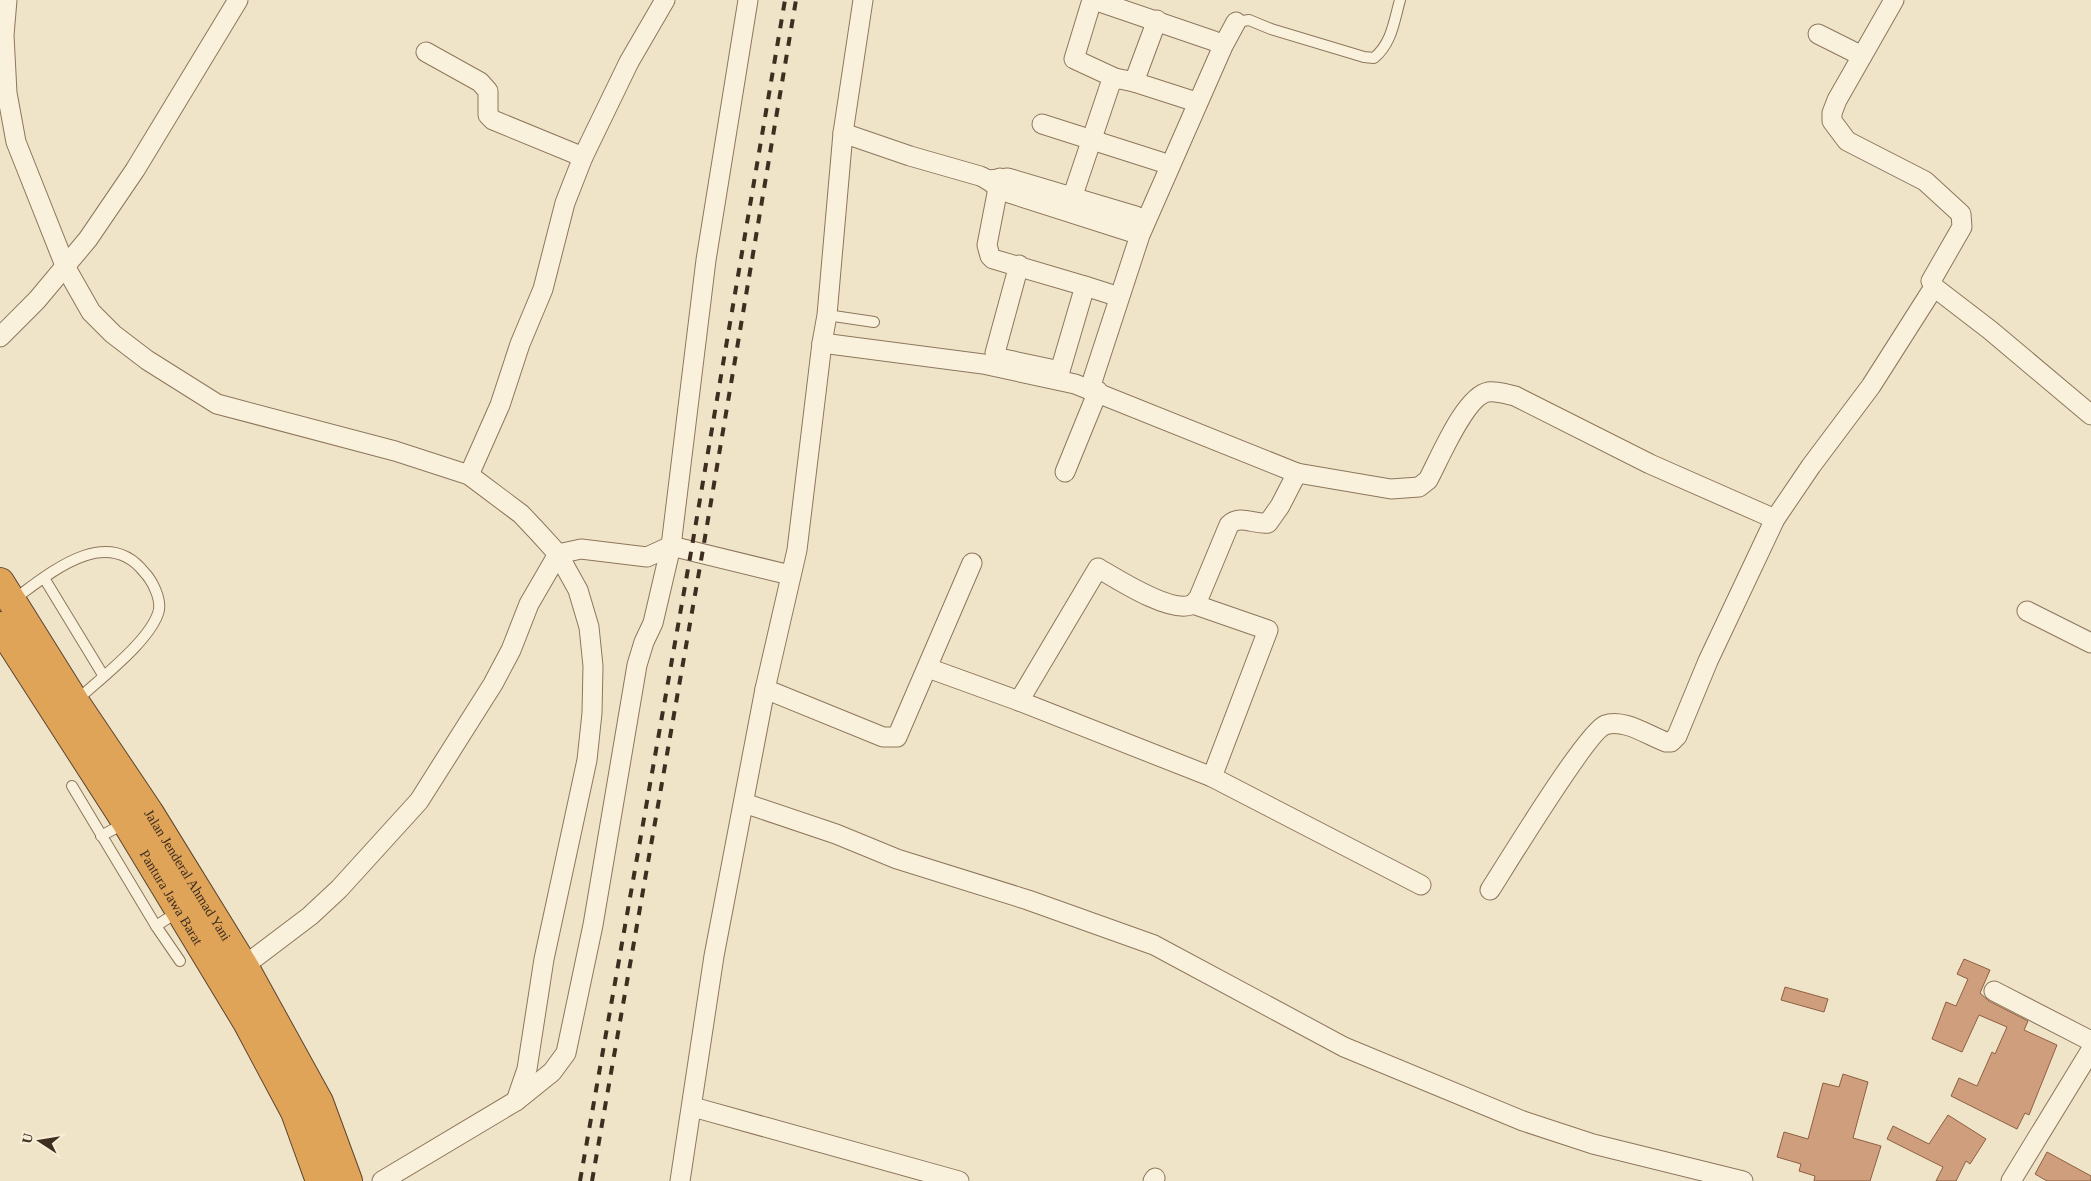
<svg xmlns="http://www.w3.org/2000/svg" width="2091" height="1181" font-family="Georgia,serif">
  <rect width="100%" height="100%" fill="#f0e4c8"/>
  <g fill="#cf9f7d" stroke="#8d5f41">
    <path d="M1964 959 1990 970 1980 993 1989 1001 2028 1021 2024 1030 2057 1045 2029 1115 2025 1113 2017 1129 1951 1096 1959 1078 1977 1086 1992 1052 1995 1054 2007 1027 1979 1015 1962 1052 1932 1039 1946 1002 1956 1006 1968 979 1957 974Z"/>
    <path d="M1785 987 1828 999 1824 1012 1781 1000Z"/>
    <path d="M1843 1074 1868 1082 1853 1138 1881 1146 1870 1181H1814L1815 1176 1799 1171 1801 1164 1777 1157 1784 1132 1808 1139 1823 1083 1839 1087Z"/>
    <path d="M1948 1115 1986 1139 1970 1164 1966 1161 1956 1181H1936L1943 1167 1887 1139 1893 1126 1929 1144Z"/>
    <path d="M2047 1152 2091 1176V1181H2047L2035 1174Z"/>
  </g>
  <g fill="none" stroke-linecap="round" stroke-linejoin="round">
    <g stroke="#8d765c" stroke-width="12">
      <g id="lane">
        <path d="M1236 22 1249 20 1271 29 1364 57 1374 58C1392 43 1394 21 1400 0"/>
        <path d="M827 315 874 322"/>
        <path d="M44 578 103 675"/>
        <path d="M13 600C49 574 106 524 144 572 152 580 161 598 159 610 152 640 98 680 75 702"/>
        <path d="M72 786 156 926 179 911"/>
        <path d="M101 836 125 823"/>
        <path d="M156 926 180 961"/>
      </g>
    </g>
    <g stroke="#8d765c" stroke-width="21">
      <g id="street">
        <path d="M7 0 4 35 7 93 16 142 66 268 91 312 113 334 147 360 217 404 395 451 469 475 521 514 538 532 558 554 578 590 589 627 593 666 592 713 587 760 544 959 527 1069 516 1101"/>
        <path d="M1092 0 1074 59 1115 78"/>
        <path d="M1094 0 1214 41"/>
        <path d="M1894 0 1837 100 1832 113V121L1847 141 1925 181 1961 214 1962 227 1931 281 1934 287 1990 330 2091 415"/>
        <path d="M1818 34 1862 56"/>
        <path d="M426 52 480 82 488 91V115L493 120 583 157"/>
        <path d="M1134 82 1190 100"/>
        <path d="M1042 124 1161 162"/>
        <path d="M843 133 910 156 980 176C990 180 996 187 1006 192L1134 233 1138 219 1136 216 1008 178 989 180"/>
        <path d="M1000 178 987 245 990 256 993 259 1085 286 1060 371 999 358 995 353 1019 265"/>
        <path d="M1072 198 1110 85 1115 78 1134 82 1157 20"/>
        <path d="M1085 286 1110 294"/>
        <path d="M0 337 37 300 88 239 135 170 238 0"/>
        <path d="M822 343 983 364 1075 384 1297 473 1391 489 1419 487 1428 480C1439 460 1465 396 1488 392 1497 391 1506 394 1515 396L1650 464 1775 519"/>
        <path d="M1090 388 1140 235 1223 46 1236 22"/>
        <path d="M1065 472 1098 391"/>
        <path d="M1297 473 1280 506 1268 523C1254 525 1240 514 1229 525L1199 597C1197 600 1194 604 1191 605 1169 613 1117 579 1098 568L1019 701 1212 777 1421 885"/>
        <path d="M469 475 500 405 520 344 543 289 565 203 583 157 629 62 665 0"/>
        <path d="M1193 604 1268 630 1212 777"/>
        <path d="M2027 611 2091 643"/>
        <path d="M928 668 1019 701"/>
        <path d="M765 689 883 737H897L972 563"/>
        <path d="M744 803 836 834 897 859 1028 900 1154 945 1344 1047 1523 1121 1593 1144 1743 1181"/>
        <path d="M1490 890C1506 865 1587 732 1605 725 1624 718 1649 736 1666 742H1671L1677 736 1708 661 1775 519 1811 466 1871 386 1934 287"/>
        <path d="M244 966 310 916 339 889 419 801 493 684 511 650 529 604 558 554 581 549 647 557 671 546 790 575"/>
        <path d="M1994 991 2091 1041"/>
        <path d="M693 1107 959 1181"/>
        <path d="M382 1181 516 1101 552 1072 566 1053 593 925 637 665 644 642 653 623 671 546 706 260 748 0"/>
        <path d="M680 1181 714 956 765 689 797 550 822 343 827 315 843 133 863 0"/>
        <path d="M1153 1181 1155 1178"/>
        <path d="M2011 1181 2091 1050"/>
      </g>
    </g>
    <g stroke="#5b4430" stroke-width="30">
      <g id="highway">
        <path id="s1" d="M0 582 75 702 149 812 244 966 319 1102 348 1181"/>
        <path id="s2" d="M0 626 126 822 247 1022 295 1112 320 1181"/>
      </g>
    </g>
    <use href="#lane" stroke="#faf1dc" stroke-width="10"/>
    <use href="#street" stroke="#faf1dc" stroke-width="19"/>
    <use href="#highway" stroke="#e0a458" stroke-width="28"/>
    <g stroke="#3d2e20" stroke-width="4" stroke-dasharray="9 9" stroke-linecap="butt">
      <path d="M580 1181 691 552 785 0"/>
      <path d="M592 1181 702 555 796 0"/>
    </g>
  </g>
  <g text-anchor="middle" stroke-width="4.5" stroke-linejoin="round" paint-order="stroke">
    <g font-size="14" fill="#3d2e20" stroke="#f7eed8">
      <text dy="5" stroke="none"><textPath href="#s1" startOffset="348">Jalan Jenderal Ahmad Yani</textPath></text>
      <text dy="5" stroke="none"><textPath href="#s2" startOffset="321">Pantura Jawa Barat</textPath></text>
    </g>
  </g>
  <g transform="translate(40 1141) rotate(282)" stroke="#f7eed8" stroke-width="4" paint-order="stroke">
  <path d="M0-4L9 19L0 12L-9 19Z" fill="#3d2e20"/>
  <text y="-8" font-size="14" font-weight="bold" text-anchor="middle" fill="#3d2e20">U</text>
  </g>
</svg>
